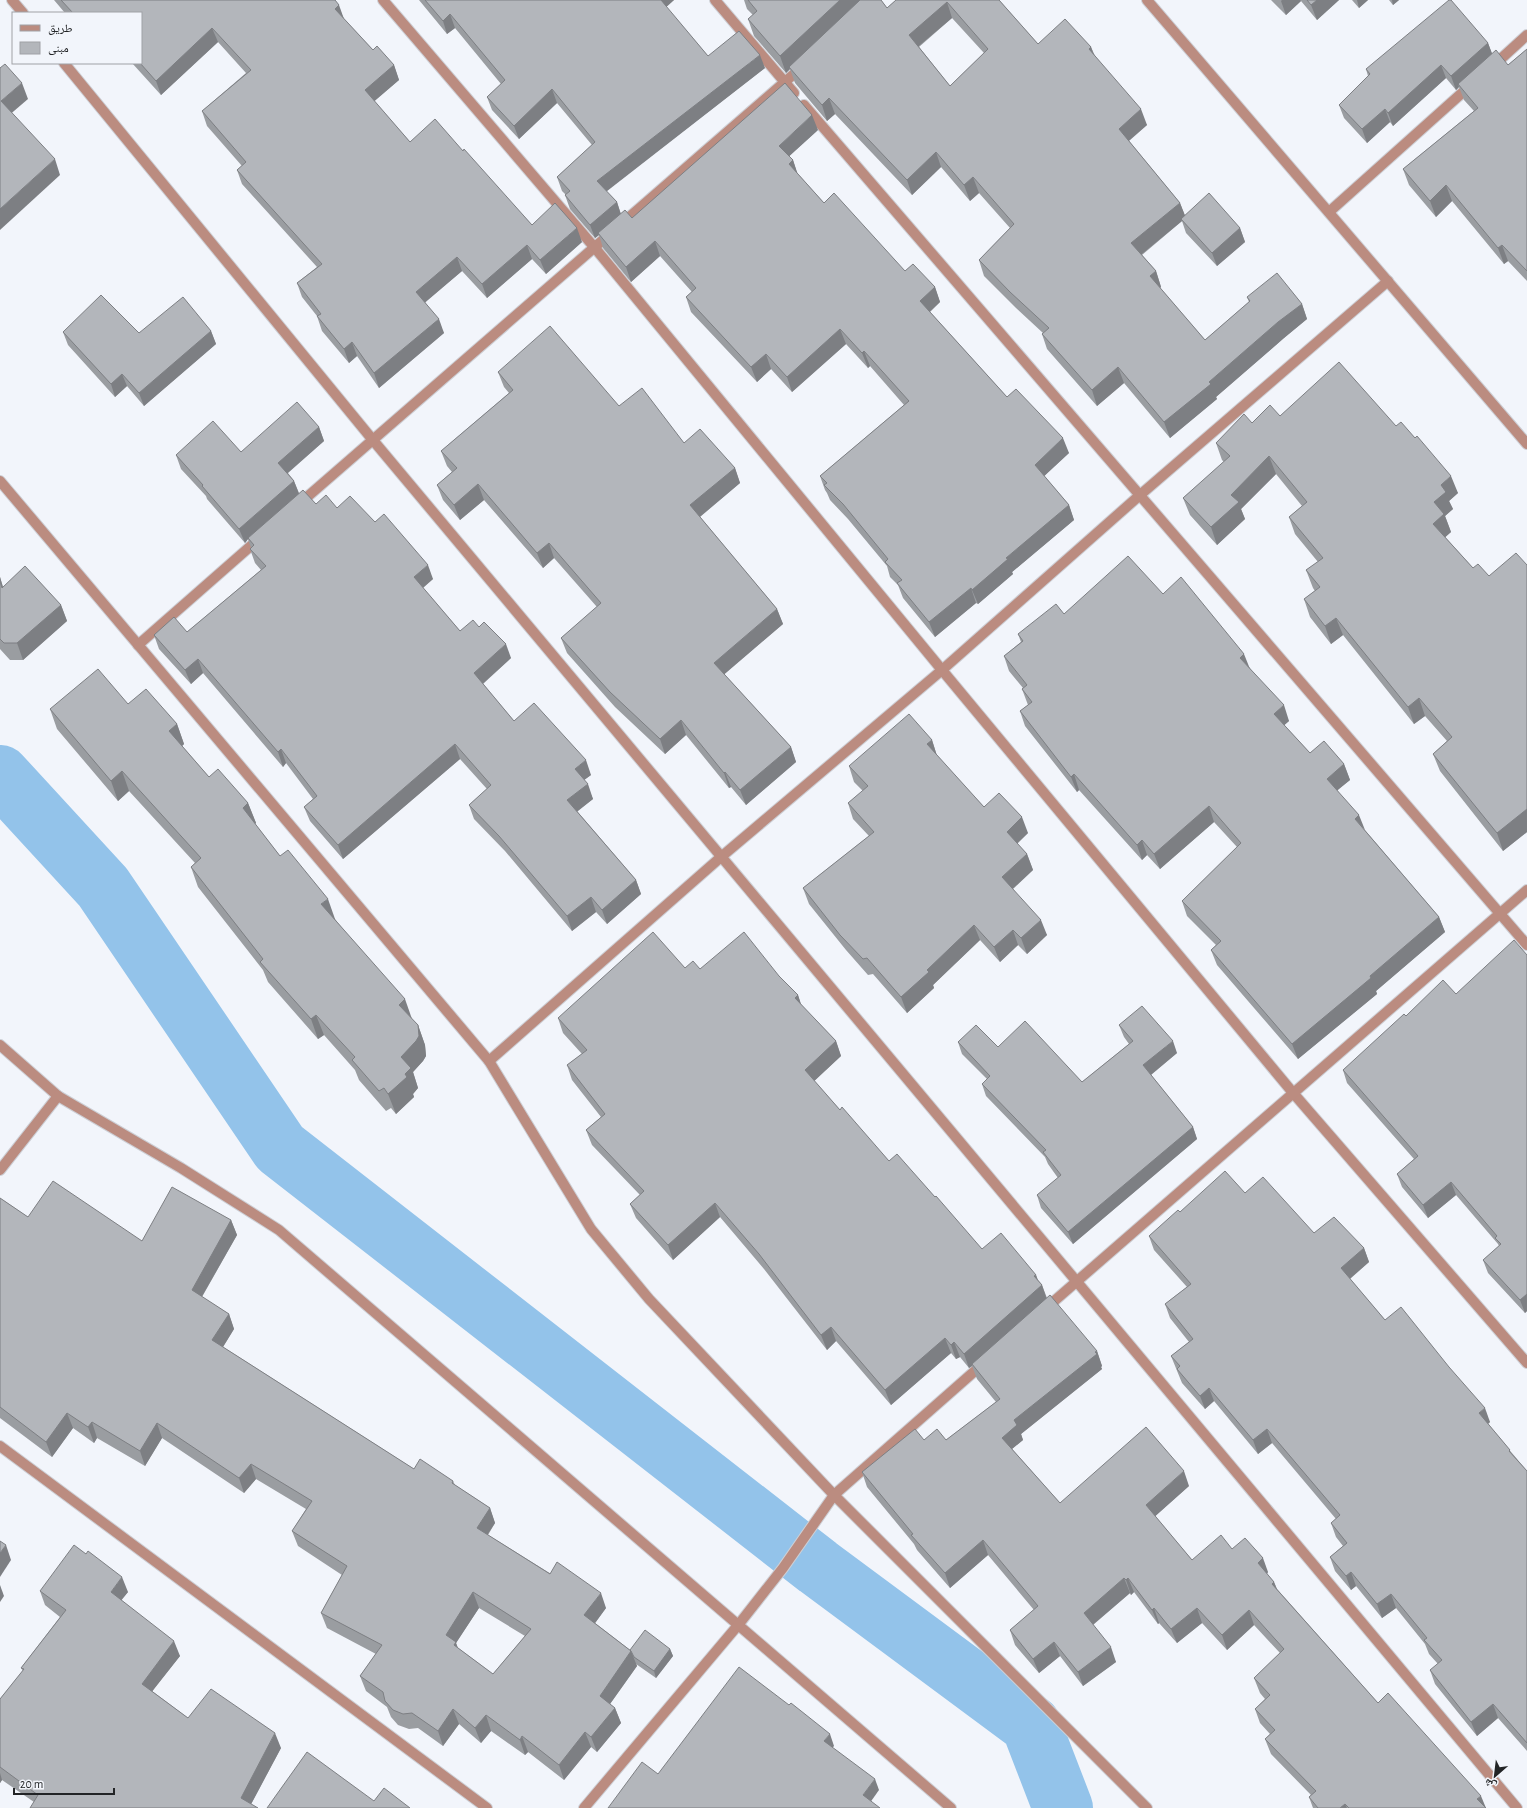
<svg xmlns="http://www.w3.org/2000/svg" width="1527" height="1808" font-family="'Alegreya Sans','Noto Naskh Arabic',sans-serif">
  <rect width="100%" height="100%" fill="#f2f5fb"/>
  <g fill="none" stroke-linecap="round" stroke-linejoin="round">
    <path stroke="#93c3ea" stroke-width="60" d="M0 775 103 887 280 1148 818 1567 1031 1725 1063 1808"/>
    <g stroke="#cdcfd5" stroke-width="12">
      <g id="minor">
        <path d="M12 0 23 13"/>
        <path d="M383 0 595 248 942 670 1294 1094 1527 1363"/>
        <path d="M715 0 794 93"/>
        <path d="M1147 0 1527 444"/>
        <path d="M64 63 372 439 1517 1808"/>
        <path d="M1493 66 1527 35"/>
        <path d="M804 105 1527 945"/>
        <path d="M1329 212 1472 84"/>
        <path d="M0 481 489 1061 591 1229 649 1299 834 1495 1147 1808"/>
        <path d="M299 504 802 67"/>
        <path d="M138 645 261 537"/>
        <path d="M0 1045 58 1096 181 1168 279 1230 951 1808"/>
        <path d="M489 1061 721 857 942 670 1140 495 1388 281"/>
        <path d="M0 1170 58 1096"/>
        <path d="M1045 1309 1527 890"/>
        <path d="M0 1446 487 1808"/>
        <path d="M584 1808 739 1624 783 1568 834 1495 985 1362"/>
      </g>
    </g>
    <use href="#minor" stroke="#bb8c80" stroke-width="10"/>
  </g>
  <g fill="#9a9da1" fill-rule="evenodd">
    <path d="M54 0H335L344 19 373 50 394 65 399 80 374 101 410 142 463 151 532 225 582 242 546 274 532 259 487 298 462 271 425 302 444 333 379 388 357 356 349 363 322 331 317 316 302 297 297 283 317 267 242 184 237 170 242 166 207 126 202 111 246 73 218 42 161 95 132 63H141V13H65Z"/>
    <path d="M419 0H674L666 7 708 56 765 68 606 191 617 202 621 214 632 218 818 130 789 156 793 160 797 173 824 203 905 271 935 287 940 302 930 312 1007 397 1069 453 1044 476 1069 505 1074 520 1012 572 1013 574 978 604 976 603 935 637 903 598 898 585 890 577 887 566 848 519 830 500 827 493 825 490 820 476 904 405 870 366 868 368 846 344 792 392 771 369 757 382 691 312 686 297 692 292 660 256 631 282 603 248 599 235 595 238 570 209 565 195H566L562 191 557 177 592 145 557 103 519 139 492 110 487 97 501 84 455 28 447 34Z"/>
    <path d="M744 0H881L887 8 896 0H999L1038 44 1091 47 1095 56 1147 125 1129 141 1180 203 1185 216 1240 228 1245 242 1217 266 1186 233 1182 221 1142 255 1156 271 1161 287 1160 288 1205 340 1249 302 1247 297 1302 304 1307 319 1284 338 1216 397 1217 399 1170 438 1124 383 1097 406 1047 349 1042 334 1043 333 1016 308 984 276 979 260 1010 228 979 193 970 201 941 167 912 195 835 114 827 121 795 83 790 69 786 73 754 36 748 19 753 15 747 9ZM952 18 984 53 950 86 919 47Z"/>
    <path d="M1271 0H1339L1317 20 1301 1 1286 15Z"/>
    <path d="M1352 0H1368L1359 8Z"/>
    <path d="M1389 0H1399L1393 5Z"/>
    <path d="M1488 43 1492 54 1508 65 1527 49V281L1508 261 1504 264 1452 201 1436 217 1409 185 1403 169 1474 111 1464 100 1459 87 1456 90 1446 78 1393 126 1390 122 1367 143 1344 118 1339 105 1368 76 1366 69Z"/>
    <path d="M211 331 216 344 144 406 127 386 115 397 68 345 63 332 139 333Z"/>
    <path d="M498 372 619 406 684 443 735 468 740 483 700 517 777 609 783 624 724 674 791 747 796 762 746 805 731 787 729 788 686 735 665 754 615 707 567 653 561 638 597 607 554 558 543 568 484 500 460 520 443 500 437 485 452 472 447 466 441 451 509 393 504 387Z"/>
    <path d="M1280 416 1396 426 1458 493 1449 501 1453 509 1445 516 1451 532 1445 537 1473 568 1489 576 1527 565V832L1503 851 1440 771 1433 754 1447 741 1425 716 1414 724 1343 635 1331 644 1310 617 1304 599 1315 591 1313 588 1306 570 1318 562 1295 534 1289 517 1302 506 1276 474 1241 509 1245 519 1217 545 1190 515 1183 498 1224 462 1222 460 1216 443 1252 423Z"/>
    <path d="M319 427 324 441 288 473 294 481 299 493 316 504 337 508 375 522 433 579 423 588 460 631 479 627 511 658 483 684 514 721 591 775 584 780 593 799 577 811 636 880 641 894 607 924 596 912 572 931 505 851 474 819 469 805 487 789 460 759 343 859 310 821 304 807 313 799 286 763 283 767 203 673 191 684 159 649 154 635 187 632 261 570 255 563 250 549 251 548 248 539 245 543 207 499 206 496 181 469 176 455 241 452Z"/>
    <path d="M0 577 3 587 61 605 67 621 23 660H10L0 649Z"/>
    <path d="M1163 594 1249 667 1289 721 1284 725 1310 753 1344 764 1350 780 1337 790 1364 829 1439 917 1445 932 1376 991 1377 994 1298 1059 1217 965 1211 950 1216 945 1187 916 1182 901 1237 847 1214 822 1160 869 1147 855 1142 860 1079 790 1077 792 1025 726 1020 711 1028 705 1022 689 1023 688 1009 671 1004 656 1021 642 1018 634 1064 614Z"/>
    <path d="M128 704 177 724 184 744 182 746 209 777 248 803 256 823 255 824 280 856 335 919 412 1019 418 1025 425 1045 426 1056 423 1061 413 1072 418 1088 413 1094 414 1097 396 1114 391 1108 386 1111 359 1080 355 1070 324 1035 318 1039 268 982 263 970 198 887 191 867 195 863 129 791 118 801 57 729 50 709Z"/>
    <path d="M932 740 937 756 984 807 1028 833 1017 844 1027 854 1033 870 1013 889 1047 935 1027 954 1018 945 1000 962 980 940 933 985 934 988 907 1013 873 974 868 975 846 950 809 904 803 888 869 836 853 819 848 803 863 791 854 782 849 766Z"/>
    <path d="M1527 955V1311L1525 1313 1488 1273 1483 1260 1499 1246 1498 1244 1456 1195 1428 1218 1402 1187 1397 1174 1414 1159 1347 1083 1343 1070 1406 1016 1456 994Z"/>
    <path d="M685 968 779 976 798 995 801 1005 836 1041 841 1056 814 1081 840 1110 889 1161 982 1249 1036 1275 1038 1280 1042 1285 1047 1298 1097 1351 1102 1366 1101 1367 1102 1369 1021 1434 1023 1440 1012 1449 1060 1503 1189 1486 1155 1516 1192 1560 1232 1549 1268 1572 1267 1574 1274 1582 1277 1589 1378 1703 1486 1808H1313L1309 1797 1311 1795 1271 1754 1265 1739 1270 1734 1260 1723 1255 1709 1265 1699 1260 1693 1254 1678 1280 1653 1254 1625 1227 1650 1202 1623 1177 1643 1159 1623 1158 1624 1134 1592 1131 1595 1130 1593 1093 1625 1116 1662 1083 1686 1060 1656 1039 1673 1015 1645 1010 1630 1034 1610 988 1555 950 1588 917 1550 914 1544 867 1487 862 1472 924 1440H946L996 1402 977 1379 972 1366 969 1368 960 1357 956 1359 951 1353 891 1405 836 1341 827 1350 764 1269 720 1217 673 1260 636 1218 630 1204 640 1195 592 1145 586 1130 601 1117 572 1080 567 1065 582 1054 563 1033 558 1018Z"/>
    <path d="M1119 1025 1177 1053 1151 1075 1193 1127 1197 1139 1073 1244 1041 1208 1037 1195 1058 1178 1048 1164 1045 1157 986 1096 982 1084 987 1079 962 1054 958 1042 998 1047 1082 1082 1129 1044 1124 1037Z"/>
    <path d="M1245 1193 1314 1233 1364 1248 1369 1262 1350 1279 1385 1320 1490 1422 1488 1424 1512 1453 1527 1471V1751L1498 1718 1477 1736 1435 1684 1430 1670 1438 1664 1429 1654 1425 1644 1396 1608 1382 1618 1356 1586 1351 1590 1335 1571 1330 1557 1343 1546 1336 1537 1331 1523 1336 1519 1272 1443 1258 1454 1214 1401 1205 1409 1182 1383 1171 1356 1189 1342 1170 1318 1165 1304 1187 1287 1154 1250 1149 1236 1180 1212Z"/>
    <path d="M0 1198 28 1217 142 1241 231 1220 237 1235 202 1297 229 1314 234 1329 223 1347 414 1469 453 1481 455 1485 490 1508 495 1523 488 1535 606 1608 595 1623 630 1650 670 1649 673 1656 656 1678 636 1664 637 1666 610 1704 615 1708 621 1723 597 1752 591 1747 564 1780 528 1752 525 1755 491 1731 481 1743 459 1724 443 1746 418 1728 409 1729 398 1725 391 1717 387 1707 366 1691 360 1676 376 1654 327 1628 321 1613 342 1575 298 1546 292 1531 306 1509 256 1479 244 1493 162 1438 145 1466 97 1438 94 1443 73 1428 52 1457 0 1418ZM479 1608 525 1636 493 1674 458 1648 456 1643Z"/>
    <path d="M40 1591 128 1592 121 1600 180 1656 152 1691 188 1718 281 1748 251 1804 34 1802 2 1780 0 1783V1699L23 1671 21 1668 60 1617 45 1605Z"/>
  </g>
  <g fill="#7d7f83">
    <path d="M659 0H674L663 10Z"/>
    <path d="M840 0H864L789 67 790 69 786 73 780 56Z"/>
    <path d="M1282 0H1300L1301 1 1286 15 1281 1Z"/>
    <path d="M1317 0H1339L1317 20 1311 5Z"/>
    <path d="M1357 0H1368L1359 8Z"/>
    <path d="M1392 0H1399L1393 5Z"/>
    <path d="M947 2 952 18 914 50 909 35Z"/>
    <path d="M339 5 344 19 335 9Z"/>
    <path d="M450 14 455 28 447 34 443 21Z"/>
    <path d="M212 28 218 42 161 95 156 81Z"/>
    <path d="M1488 43 1493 56 1458 84 1459 87 1456 90 1451 76Z"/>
    <path d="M1091 47 1097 63 1089 49Z"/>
    <path d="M760 55 765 68 602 195 597 181Z"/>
    <path d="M394 65 399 80 370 105 365 90Z"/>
    <path d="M1441 65 1446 78 1393 126 1388 113Z"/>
    <path d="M22 83 28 99 7 117 1 101Z"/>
    <path d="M552 89 557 103 519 139 514 126Z"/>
    <path d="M829 98 835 114 827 121 822 105Z"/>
    <path d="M1141 109 1147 125 1125 144 1119 129Z"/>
    <path d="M1385 109 1390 122 1367 143 1362 129Z"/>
    <path d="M812 115 818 130 784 161 779 146Z"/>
    <path d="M936 152 941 167 912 195 907 180Z"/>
    <path d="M55 159 60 175 0 230V209Z"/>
    <path d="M793 160 798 175 789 164Z"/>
    <path d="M973 177 979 193 970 201 964 185Z"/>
    <path d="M1446 185 1452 201 1436 217 1430 201Z"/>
    <path d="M617 202 621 215 598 233 599 235 595 238 590 225Z"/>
    <path d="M1180 203 1186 218 1181 219 1182 221 1137 258 1131 243Z"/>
    <path d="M577 228 582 242 546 274 540 260Z"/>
    <path d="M1240 228 1245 242 1217 266 1212 253Z"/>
    <path d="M655 241 660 256 631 282 626 267Z"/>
    <path d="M527 245 532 259 487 298 482 284Z"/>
    <path d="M1502 245 1508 261 1504 264 1498 248Z"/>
    <path d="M457 257 462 271 421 306 416 292Z"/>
    <path d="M1156 271 1161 287 1156 291 1150 276Z"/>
    <path d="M935 287 940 302 925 316 920 301Z"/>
    <path d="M1302 304 1307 319 1284 338 1216 397 1217 399 1170 438 1164 422 1209 382 1278 322Z"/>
    <path d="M439 319 444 333 379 388 374 373Z"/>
    <path d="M840 329 846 344 792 392 787 377Z"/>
    <path d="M211 331 216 344 144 406 139 393Z"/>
    <path d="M352 342 357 356 349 363 344 349Z"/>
    <path d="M864 351 870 366 868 368 862 353Z"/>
    <path d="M766 354 771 369 757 382 751 367Z"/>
    <path d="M1118 367 1124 383 1097 406 1092 390Z"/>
    <path d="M122 374 127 386 115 397 111 384Z"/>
    <path d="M319 427 324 441 283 477 278 463Z"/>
    <path d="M1063 438 1069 453 1040 480 1035 465Z"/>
    <path d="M1269 456 1276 474 1241 509 1245 519 1217 545 1211 527 1231 495Z"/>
    <path d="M735 468 740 483 696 520 690 505Z"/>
    <path d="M1451 476 1458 493 1449 501 1453 509 1445 516 1451 532 1440 542 1433 524 1434 502 1441 485Z"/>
    <path d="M294 481 299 494 248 538V539L245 543 239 529Z"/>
    <path d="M478 484 484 500 460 520 454 505Z"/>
    <path d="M1069 505 1074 520 1012 572 1013 574 978 604 972 590 1006 558Z"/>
    <path d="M549 543 554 558 543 568 537 553Z"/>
    <path d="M428 565 433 579 419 591 414 577Z"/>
    <path d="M0 577 8 605 2 588 0 581Z"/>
    <path d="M971 588 976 603 935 637 929 622Z"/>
    <path d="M61 605 67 621 23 660 17 643Z"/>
    <path d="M777 609 783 624 720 678 714 663Z"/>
    <path d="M1336 618 1343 635 1331 644 1325 626Z"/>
    <path d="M506 644 511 658 479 687 474 673Z"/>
    <path d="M1244 654 1250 669 1240 658Z"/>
    <path d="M198 659 203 673 191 684 185 670Z"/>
    <path d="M1419 698 1425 716 1414 724 1408 707Z"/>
    <path d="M1284 705 1289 721 1280 729 1274 714Z"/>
    <path d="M681 720 686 735 665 754 660 739Z"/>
    <path d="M177 724 184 744 176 752 169 731Z"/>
    <path d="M932 740 937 756 927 744Z"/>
    <path d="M455 744 460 759 343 859 338 845Z"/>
    <path d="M791 747 796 762 746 805 740 790Z"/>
    <path d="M281 749 286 763 283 767 278 752Z"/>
    <path d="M586 760 591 775 580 783 575 769Z"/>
    <path d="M1344 764 1350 780 1333 794 1327 779Z"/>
    <path d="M122 771 129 791 118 801 111 781Z"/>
    <path d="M725 772 731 787 729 788 724 773Z"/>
    <path d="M1074 774 1079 790 1077 792 1071 777Z"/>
    <path d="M588 784 593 799 573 815 567 800Z"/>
    <path d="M248 803 256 823 250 828 243 808Z"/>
    <path d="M1209 806 1214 822 1160 869 1154 854Z"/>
    <path d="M1527 809V832L1503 851 1497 833Z"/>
    <path d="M1359 815 1365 830 1355 819Z"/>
    <path d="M1022 817 1028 833 1012 848 1007 832Z"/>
    <path d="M1142 840 1147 855 1142 860 1137 845Z"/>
    <path d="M1027 854 1033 870 1008 893 1002 877Z"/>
    <path d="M636 880 641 894 607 924 602 910Z"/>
    <path d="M591 897 596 912 572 931 567 916Z"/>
    <path d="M328 899 335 919 329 924 321 904Z"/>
    <path d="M1439 917 1445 932 1376 991 1377 994 1298 1059 1292 1044 1370 976Z"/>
    <path d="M1041 920 1047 935 1027 954 1021 938Z"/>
    <path d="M974 925 980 940 933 985 934 988 907 1013 901 997 927 970Z"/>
    <path d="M1013 930 1018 945 1000 962 994 947Z"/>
    <path d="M798 995 803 1010 795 998Z"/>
    <path d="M405 999 412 1019 399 1005Z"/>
    <path d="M316 1015 324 1035 318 1039 311 1019Z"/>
    <path d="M418 1025 425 1045 426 1056 423 1061 413 1072 418 1088 413 1094 414 1097 396 1114 388 1094 401 1057Z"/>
    <path d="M836 1041 841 1056 810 1085 805 1070Z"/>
    <path d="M1173 1041 1177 1053 1147 1078 1143 1065Z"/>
    <path d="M1193 1127 1197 1139 1073 1244 1068 1232Z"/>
    <path d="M1451 1182 1456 1195 1428 1218 1423 1205Z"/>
    <path d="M715 1203 720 1217 673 1260 668 1245Z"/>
    <path d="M231 1220 237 1235 197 1305 192 1290Z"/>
    <path d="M1364 1248 1369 1262 1346 1282 1341 1268Z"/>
    <path d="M1036 1275 1040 1287 1042 1285 1047 1300 972 1364V1366L969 1368 964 1354Z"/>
    <path d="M1527 1294V1311L1525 1313 1520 1300Z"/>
    <path d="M229 1314 234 1329 218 1355 212 1340Z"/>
    <path d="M831 1327 836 1341 827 1350 821 1335Z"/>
    <path d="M945 1338 951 1353 891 1405 885 1390Z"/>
    <path d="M954 1342 960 1357 956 1359 951 1345Z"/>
    <path d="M1097 1351 1102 1366 1101 1367 1102 1369 1021 1434 1023 1440 1007 1453 1002 1438 1014 1420Z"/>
    <path d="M1209 1388 1214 1401 1205 1409 1200 1396Z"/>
    <path d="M1485 1408 1490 1422 1484 1427 1479 1413Z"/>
    <path d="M67 1413 73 1428 52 1457 46 1442Z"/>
    <path d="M92 1422 97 1438 94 1443 88 1427Z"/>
    <path d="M157 1423 162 1438 145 1466 140 1451Z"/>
    <path d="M1267 1429 1272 1443 1258 1454 1253 1440Z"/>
    <path d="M251 1464 256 1479 244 1493 239 1478Z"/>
    <path d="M1184 1471 1189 1486 1151 1520 1146 1505Z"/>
    <path d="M490 1508 495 1523 482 1543 477 1528Z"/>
    <path d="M983 1540 988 1555 950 1588 945 1573Z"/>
    <path d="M6 1545 11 1560 0 1577V1553Z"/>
    <path d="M1263 1558 1268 1572 1263 1578 1258 1563Z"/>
    <path d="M1351 1572 1356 1586 1351 1590 1346 1576Z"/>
    <path d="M122 1577 128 1592 116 1607 111 1592Z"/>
    <path d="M1124 1578 1130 1593 1089 1628 1084 1613Z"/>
    <path d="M1128 1578 1134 1592 1131 1595 1126 1580Z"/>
    <path d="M1274 1582 1280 1597 1272 1584Z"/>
    <path d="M0 1585 4 1596 0 1602Z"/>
    <path d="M473 1592 479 1608 456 1643 461 1657 446 1635Z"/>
    <path d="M601 1593 606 1608 590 1630 584 1615Z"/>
    <path d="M1391 1594 1396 1608 1382 1618 1377 1604Z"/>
    <path d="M1154 1608 1159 1623 1158 1624 1152 1610Z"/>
    <path d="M1197 1608 1202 1623 1177 1643 1171 1629Z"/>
    <path d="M1249 1610 1254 1625 1227 1650 1222 1635Z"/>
    <path d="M174 1641 180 1656 147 1698 142 1684Z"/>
    <path d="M1054 1642 1060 1656 1039 1673 1033 1659Z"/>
    <path d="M1111 1647 1116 1662 1083 1686 1078 1672Z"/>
    <path d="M670 1649 673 1656 656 1678 654 1671Z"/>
    <path d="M631 1651 637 1666 605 1711 600 1696Z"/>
    <path d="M1493 1704 1498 1718 1477 1736 1471 1722Z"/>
    <path d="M615 1708 621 1723 597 1752 591 1737Z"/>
    <path d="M453 1709 459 1724 443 1746 438 1731Z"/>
    <path d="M486 1715 491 1731 481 1743 475 1728Z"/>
    <path d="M585 1732 591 1747 564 1780 559 1765Z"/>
    <path d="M275 1733 281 1748 249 1808 241 1798Z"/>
    <path d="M830 1734 834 1746 828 1753 824 1741Z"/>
    <path d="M522 1736 528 1752 525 1755 520 1740Z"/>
    <path d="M0 1773 2 1780 0 1783Z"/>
    <path d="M875 1779 879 1790 867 1807 863 1795Z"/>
    <path d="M1481 1796 1486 1808 1477 1799Z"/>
    <path d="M1345 1804 1347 1808H1340Z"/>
  </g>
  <g fill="#b3b6bb" stroke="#7d7f83" fill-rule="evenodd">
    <path d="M61 0H335L339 5 335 9 373 50 377 46 394 65 365 90 410 142 435 119 463 151 464 149 532 225 555 203 577 228 540 260 527 245 482 284 457 257 416 292 439 319 374 373 352 342 344 349 317 316 321 314 297 283 322 264 237 170 246 162 202 111 251 70 212 28 156 81 140 63H141V13H73Z"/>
    <path d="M425 0H661L708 56 739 31 760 55 597 181 617 202 590 225 565 195 570 191 557 177 595 142 552 89 514 126 487 97 505 80 450 14 443 21Z"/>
    <path d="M748 0H840L780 56 748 19 757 11Z"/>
    <path d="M860 0H881L887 8 896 0H999L1038 44 1065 19 1091 47 1089 49 1141 109 1119 129 1180 203 1131 243 1156 271 1150 276 1205 340 1250 301 1247 297 1277 273 1302 304 1278 322 1209 382 1211 384 1164 422 1118 367 1092 390 1042 334 1049 328 1010 292 979 260 1014 224 973 177 964 185 936 152 907 180 829 98 822 105 789 67ZM947 2 988 49 950 86 909 35Z"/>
    <path d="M1307 0H1317L1311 5Z"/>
    <path d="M1449 0H1451L1488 43 1451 76 1441 65 1388 113 1385 109 1362 129 1339 105 1370 74 1366 69Z"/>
    <path d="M1527 49V271L1502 245 1498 248 1446 185 1430 201 1403 169 1478 108 1458 84 1496 50 1508 65Z"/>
    <path d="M5 64 22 83 1 101 55 159 0 209V68Z"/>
    <path d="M785 83 812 115 779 146 793 160 789 164 824 203 834 193 905 271 913 264 935 287 920 301 1007 397 1016 389 1063 438 1035 465 1069 505 1006 558 1008 559 972 590 971 588 929 622 897 583 902 580 885 562 888 559 843 504 824 485 827 483 820 476 909 401 864 351 862 353 840 329 787 377 766 354 751 367 686 297 696 288 655 241 626 267 598 233 625 210 632 218Z"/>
    <path d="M1209 193 1240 228 1212 253 1181 219Z"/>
    <path d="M101 295 139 333 183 297 211 331 139 393 122 374 111 384 63 332Z"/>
    <path d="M550 326 619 406 642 388 684 443 700 429 735 468 690 505 777 609 714 663 791 747 740 790 725 772 724 773 681 720 660 739 610 692 561 638 601 603 549 543 537 553 478 484 454 505 437 485 457 468 441 451 513 390 498 372Z"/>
    <path d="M1339 362 1396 426 1401 422 1415 438 1417 436 1451 476 1441 485 1446 492 1434 502 1444 514 1433 524 1473 568 1478 564 1489 576 1516 553 1527 565V809L1497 833 1433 754 1452 737 1419 698 1408 707 1336 618 1325 626 1304 599 1320 587 1306 570 1323 558 1289 517 1307 502 1269 456 1231 495 1239 502 1211 527 1183 498 1230 456 1216 443 1244 414 1252 423 1270 405 1280 416Z"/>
    <path d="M297 402 319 427 278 463 294 481 239 529 202 486 203 485 176 455 213 421 241 452Z"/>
    <path d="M303 490 316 504 326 495 337 508 350 496 375 522 384 514 428 565 414 577 460 631 473 620 479 627 484 622 506 644 474 673 514 721 534 703 586 760 575 769 588 784 567 800 636 880 602 910 591 897 567 916 499 836 469 805 491 785 455 744 338 845 304 807 317 796 281 749 278 752 198 659 185 670 154 635 174 617 187 632 266 566 250 549 254 545 248 538Z"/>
    <path d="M1128 556 1163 594 1181 577 1244 654 1240 658 1284 705 1274 714 1310 753 1324 741 1344 764 1327 779 1359 815 1355 819 1439 917 1370 976 1371 978 1292 1044 1211 950 1221 941 1182 901 1241 843 1209 806 1154 854 1142 840 1137 845 1074 774 1071 777 1020 711 1032 702 1022 689 1027 685 1004 656 1023 641 1018 634 1056 604 1064 614Z"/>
    <path d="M25 566 61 605 17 643H4L0 639V581L2 588Z"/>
    <path d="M98 669 128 704 146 689 177 724 169 731 209 777 218 769 248 803 243 808 280 856 288 850 328 899 321 904 405 999 399 1005 418 1025 419 1036 416 1041 401 1057 411 1068 405 1074 407 1077 388 1094 384 1088 379 1091 352 1060 355 1057 316 1015 311 1019 260 962 263 959 191 867 201 858 122 771 111 781 50 709Z"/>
    <path d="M909 714 932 740 927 744 984 807 999 793 1022 817 1007 832 1027 854 1002 877 1041 920 1021 938 1013 930 994 947 974 925 927 970 929 972 901 997 867 958 863 959 840 935 803 888 874 832 848 803 868 786 849 766Z"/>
    <path d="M653 932 685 968 693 961 700 969 744 932 779 976 798 995 795 998 836 1041 805 1070 840 1110 842 1107 889 1161 897 1154 935 1197 936 1196 982 1249 1001 1233 1036 1275 1034 1276 1042 1285 964 1354 954 1342 951 1345 945 1338 885 1390 831 1327 821 1335 759 1254 715 1203 668 1245 630 1204 644 1191 586 1130 605 1114 567 1065 587 1050 558 1018Z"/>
    <path d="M1514 940 1527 955V1294L1520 1300 1483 1260 1501 1244 1495 1238 1497 1236 1451 1182 1423 1205 1397 1174 1418 1156 1343 1070 1404 1014 1406 1016 1443 980 1456 994Z"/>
    <path d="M1142 1006 1173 1041 1143 1065 1193 1127 1068 1232 1037 1195 1061 1175 1043 1152 1046 1150 982 1084 990 1076 958 1042 976 1025 998 1047 1025 1021 1082 1082 1133 1041 1119 1025Z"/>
    <path d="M1225 1171 1245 1193 1263 1177 1314 1233 1334 1217 1364 1248 1341 1268 1385 1320 1401 1307 1449 1367 1485 1408 1479 1413 1510 1450 1509 1451 1527 1471V1743L1493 1704 1471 1722 1430 1670 1442 1660 1424 1640 1427 1638 1391 1594 1377 1604 1351 1572 1346 1576 1330 1557 1347 1543 1331 1523 1340 1515 1267 1429 1253 1440 1209 1388 1200 1396 1177 1369 1180 1366 1171 1356 1193 1339 1165 1304 1191 1284 1149 1236 1178 1210 1180 1212Z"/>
    <path d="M53 1181 142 1241 172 1187 231 1220 192 1290 229 1314 212 1340 414 1469 420 1459 453 1481 452 1483 490 1508 477 1528 550 1574 557 1562 601 1593 584 1615 631 1651 600 1696 615 1708 591 1737 585 1732 559 1765 522 1736 520 1740 486 1715 475 1728 453 1709 438 1731 412 1713 403 1714 393 1710 385 1701 383 1692 360 1676 382 1645 321 1613 347 1566 292 1531 312 1501 251 1464 239 1478 157 1423 140 1451 92 1422 88 1427 67 1413 46 1442 0 1407V1198L28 1217ZM473 1592 531 1629 493 1674 454 1645 456 1642 446 1635Z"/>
    <path d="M1050 1295 1097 1351 1095 1352 1097 1354 1014 1420 1017 1425 1002 1438 1060 1503 1146 1427 1184 1471 1146 1505 1192 1560 1221 1535 1232 1549 1245 1538 1263 1558 1258 1563 1274 1582 1272 1584 1378 1703 1388 1693 1481 1796 1477 1799 1486 1808H1349L1345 1804 1340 1808H1318L1309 1797 1316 1791 1265 1739 1275 1730 1255 1709 1270 1695 1254 1678 1284 1649 1249 1610 1222 1635 1197 1608 1171 1629 1154 1608 1152 1610 1128 1578 1126 1580 1124 1578 1084 1613 1111 1647 1078 1672 1054 1642 1033 1659 1010 1630 1038 1606 983 1540 945 1573 911 1535 913 1534 862 1472 915 1429 924 1440 937 1429 946 1440 1000 1399 972 1364Z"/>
    <path d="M0 1541 6 1545 0 1553Z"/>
    <path d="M74 1545 86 1554 88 1551 122 1577 111 1592 174 1641 142 1684 188 1718 211 1689 275 1733 241 1798 258 1808H30L38 1795 0 1767V1699L24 1669 21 1668 66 1610 40 1591Z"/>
    <path d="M645 1630 670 1649 654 1671 634 1657 631 1651 630 1650Z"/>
    <path d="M739 1667 789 1705 791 1703 830 1734 824 1741 875 1779 863 1795 880 1808H608L642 1762 658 1774Z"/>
    <path d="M307 1752 374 1801 384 1788 410 1808H267Z"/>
  </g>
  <rect x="12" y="12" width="130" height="52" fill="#f2f5fb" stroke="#9fa1a6"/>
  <rect x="20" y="25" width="20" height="6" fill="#bb8c80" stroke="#9fa1a6"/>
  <text x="48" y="32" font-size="12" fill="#222426">طريق</text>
  <rect x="20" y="42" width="20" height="12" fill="#b3b6bb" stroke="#9fa1a6"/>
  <text x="48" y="52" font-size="12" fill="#222426">مبنى</text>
  <g transform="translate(1495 1776) rotate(208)" stroke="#f2f5fb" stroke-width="3" paint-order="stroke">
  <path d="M0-3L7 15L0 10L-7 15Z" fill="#222426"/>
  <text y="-6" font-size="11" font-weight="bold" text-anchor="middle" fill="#222426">ش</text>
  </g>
  <path d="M14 1788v6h100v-6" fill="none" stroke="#222426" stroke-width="2"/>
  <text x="20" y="1788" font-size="12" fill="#222426" stroke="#f2f5fb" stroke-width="3" paint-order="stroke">20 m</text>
</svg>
